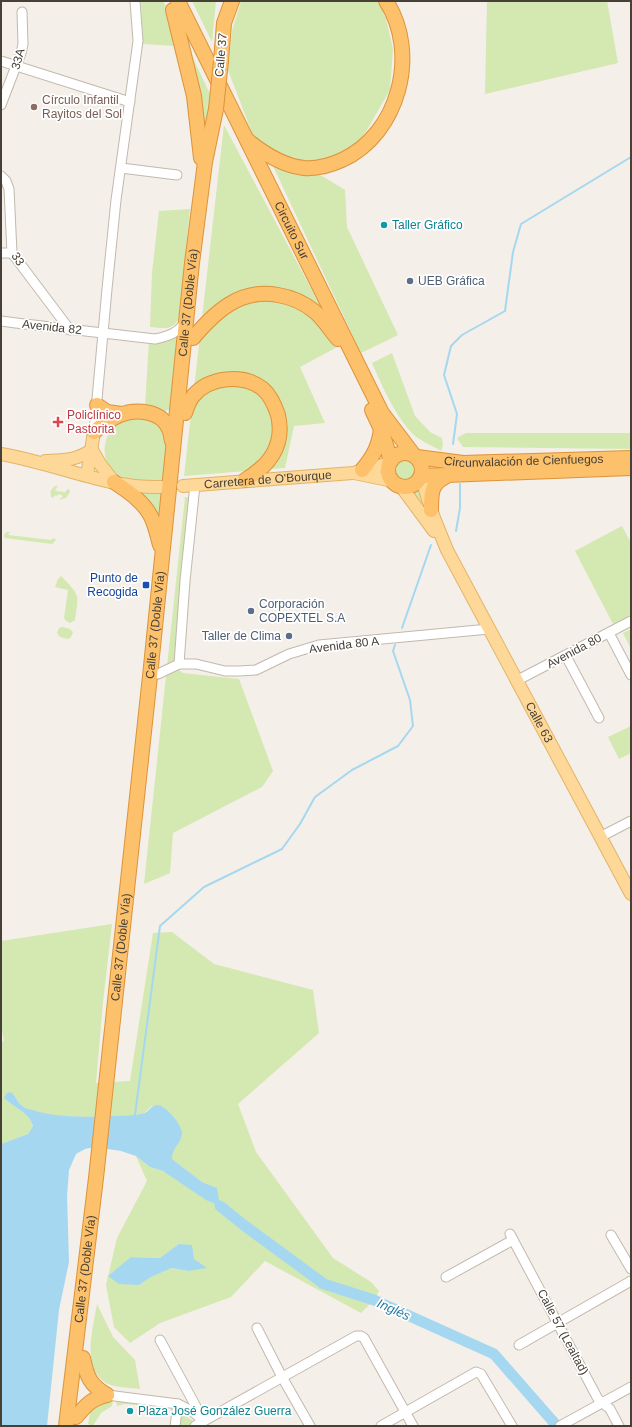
<svg xmlns="http://www.w3.org/2000/svg" width="632" height="1427" font-family="Arial,sans-serif">
  <rect width="100%" height="100%" fill="#f4efe8"/>
  <g fill="#d4e8b1" fill-rule="evenodd">
    <path d="M141 1H163L167 8 176 46 143 44Z"/>
    <path d="M192 1H216L212 42Z"/>
    <path d="M241 1H378L386 19 393 49 390 90 364 135 345 155 313 163 278 153 254 138 228 70 232 31Z"/>
    <path d="M487 1H607L618 63 485 94Z"/>
    <path d="M192 56 211 96 205 145 199 98Z"/>
    <path d="M224 125 341 345 300 367 325 423 294 426 285 468 184 476Z"/>
    <path d="M272 164 322 176 345 190 347 227 398 335 361 353Z"/>
    <path d="M190 209 179 319C171 331 163 328 150 327L152 273 159 211Z"/>
    <path d="M174 336 179 341 175 400 169 410H166V417L145 407 149 341Z"/>
    <path d="M392 353 415 416 430 432 442 438 443 446 441 451C433 446 421 441 414 435 396 418 382 386 372 363Z"/>
    <path d="M130 418C143 418 160 421 165 436 167 443 164 472 163 480 151 481 126 481 117 474 102 464 101 443 112 429 117 423 123 421 130 418Z"/>
    <path d="M466 433H631V449L463 447 457 438Z"/>
    <circle cx="405" cy="469" r="13"/>
    <path d="M55 486H58L54 491 56 490 58 492 59 491 61 492 62 491 64 493 68 489H69L70 492 66 498 59 500 63 496 59 494 57 496 56 495 52 498C49 493 51 489 55 486Z"/>
    <path d="M421 486 430 518 408 491Z"/>
    <path d="M140 492H163L160 525 137 493Z"/>
    <path d="M185 497H193L177 669 183 673 239 679 273 771 262 787 173 833 170 873 144 884Z"/>
    <path d="M622 526 631 543V615L613 624 575 551Z"/>
    <path d="M6 532H10L8 535 51 540 54 538 56 540 52 544 5 538 4 535Z"/>
    <path d="M61 576C80 596 79 593 75 620L70 623 66 621 64 618 68 590 55 587 58 579Z"/>
    <path d="M62 627C67 628 70 628 73 632L71 637 68 639 60 637 57 633 59 628Z"/>
    <path d="M631 629V649L623 633Z"/>
    <path d="M631 726V753L619 759 608 737Z"/>
    <path d="M112 924 103 1002 96 1083 130 1081 153 933 172 932 214 964 313 990 319 1033 238 1104 256 1152 333 1258 371 1282 379 1291 374 1300 361 1313 265 1261 231 1297 160 1323 130 1343 114 1327 106 1285 117 1238 147 1181 136 1156 150 1167 217 1188 202 1182 172 1159V1152L182 1136 152 1106 143 1114 135 1115C106 1116 51 1121 25 1108 19 1105 17 1100 14 1094L4 1098C13 1107 30 1113 33 1126L28 1134 1 1144V1044L4 1040 1 1027V941ZM131 1257 160 1258 188 1271 172 1268 151 1277 139 1285Z"/>
    <path d="M97 1304 113 1337 135 1360 140 1389C132 1388 112 1387 106 1383 81 1367 93 1329 97 1304Z"/>
    <path d="M108 1400H113L112 1406 101 1413 93 1426 88 1424 91 1409Z"/>
    <path d="M116 1401 162 1407 125 1404 117 1406Z"/>
    <path d="M180 1413 195 1422 190 1426H179Z"/>
  </g>
  <g fill="#a5d8f0">
    <path d="M9 1092C16 1093 16 1101 21 1105 24 1108 28 1109 32 1110 65 1120 101 1116 135 1115 139 1114 142 1114 145 1113 149 1111 152 1105 157 1105 166 1105 183 1126 182 1134 181 1144 172 1147 172 1159L202 1182 217 1188 220 1206 206 1200 163 1171 150 1167 136 1156 121 1151 94 1147 85 1149 76 1154 69 1170 67 1196 69 1262 59 1310 47 1426H1V1144L28 1134 33 1126C30 1113 13 1107 4 1098L6 1094Z"/>
    <path d="M179 1244 192 1245 194 1259 207 1268 188 1271 172 1268 151 1277 139 1285 119 1284 108 1276 131 1257 160 1258Z"/>
  </g>
  <g fill="none" stroke-linecap="round" stroke-linejoin="round">
    <g stroke="#a5d8f0" stroke-width="2">
      <path d="M453 444 457 414 444 375 451 346 462 335 505 311 513 252 521 224 631 157"/>
      <path d="M456 531 460 508V484"/>
      <path d="M402 628 431 545"/>
      <path d="M135 1115 160 926 204 887 282 849 300 824 315 797 352 770 398 746 413 726 410 700 393 651 395 645"/>
    </g>
    <path stroke="#a5d8f0" stroke-width="11" d="M220 1206 245 1226 324 1284 374 1300 494 1354 557 1426"/>
    <g stroke="#c2b9ae" stroke-width="11">
      <g id="minor">
        <path d="M1 61 130 102"/>
        <path d="M1 105 21 53 23 44 22 12"/>
        <path d="M121 168 177 175"/>
        <path d="M1 176 6 181 9 189 12 253 70 330"/>
        <path d="M1 253H12"/>
        <path d="M1 321 16 323 155 339C169 336 178 333 186 321"/>
        <path d="M94 432 107 289 116 200 138 41 135 1"/>
        <path d="M609 633 631 675"/>
        <path d="M566 656 599 718"/>
        <path d="M179 664 185 581 195 485"/>
        <path d="M158 674 179 664H196L225 671H239L256 670 289 654 319 645 489 629"/>
        <path d="M516 681 631 621"/>
        <path d="M600 837 631 821"/>
        <path d="M510 1234 598 1399 610 1409 619 1426"/>
        <path d="M611 1235 631 1269"/>
        <path d="M446 1277 513 1240"/>
        <path d="M257 1328 282 1377 310 1426"/>
        <path d="M160 1340 201 1416"/>
        <path d="M519 1345 631 1281"/>
        <path d="M107 1395 178 1404 192 1411 203 1421"/>
        <path d="M175 1426 178 1404"/>
        <path d="M195 1426 356 1336H361L364 1338 413 1426"/>
        <path d="M381 1426 476 1372 481 1374 512 1426"/>
        <path d="M560 1426 631 1387"/>
      </g>
    </g>
    <g stroke="#e3b467" stroke-width="14">
      <g id="major">
        <path d="M92 450 100 464 114 482"/>
        <path d="M1 454C55 463 107 489 162 487"/>
        <path d="M45 461C65 460 74 461 92 450"/>
        <path d="M354 473 393 481"/>
        <path d="M87 475 94 432"/>
        <path id="s1" d="M421 477 434 518 447 550 631 894"/>
        <path d="M400 485 434 531"/>
        <path id="s2" d="M183 486 353 473 390 463"/>
      </g>
    </g>
    <g stroke="#dd933a" stroke-width="16">
      <g id="highway">
        <path id="s3" d="M178 1 376 401 382 413 413 454"/>
        <path d="M173 10 194 96 201 158"/>
        <path d="M221 61 224 23 232 1"/>
        <path d="M247 140C263 153 284 166 304 168 317 169 331 165 342 160 399 134 420 53 386 1"/>
        <path d="M193 338C215 312 240 288 278 295 290 297 303 302 314 311 323 318 330 330 338 339"/>
        <path d="M97 405 107 412 122 414"/>
        <path d="M372 410 381 429 391 461"/>
        <path d="M185 413C187 407 189 401 193 396 209 377 243 373 263 389 270 395 275 406 278 415 285 445 270 465 245 480"/>
        <path d="M94 432C102 425 110 419 120 415 136 408 162 411 169 429 171 433 171 437 172 441"/>
        <circle cx="405" cy="470" r="17"/>
        <path id="s4" d="M417 457 463 463 631 458"/>
        <path d="M362 470C373 457 379 446 381 429"/>
        <path d="M421 476 631 468"/>
        <path d="M114 482C129 492 146 503 153 521 156 529 158 537 160 545"/>
        <path d="M431 510C431 491 431 483 449 475"/>
        <path d="M83 1358C87 1377 90 1385 107 1395"/>
        <path d="M76 1417C86 1405 91 1399 107 1395"/>
        <path id="s5" d="M66 1426 96 1178 150 676 192 263 205 162 216 109"/>
      </g>
    </g>
    <use href="#minor" stroke="#fff" stroke-width="9"/>
    <use href="#major" stroke="#fdd898" stroke-width="12"/>
    <use href="#highway" stroke="#fdc06b" stroke-width="14"/>
    <g stroke="#dd933a" stroke-width="16" stroke-linecap="butt">
      <path id="highway-bridge" d="M216 109 221 61"/>
    </g>
    <use href="#highway-bridge" stroke="#fdc06b" stroke-width="14"/>
  </g>
  <circle fill="#8d6e63" stroke="#fff" stroke-width="1.5" cx="34" cy="107" r="4"/>
  <g fill="#0f9aa8" stroke="#fff" stroke-width="1.5">
    <circle cx="384" cy="225" r="4"/>
    <circle cx="130" cy="1411" r="4"/>
  </g>
  <g fill="#5c6f8a" stroke="#fff" stroke-width="1.5">
    <circle cx="410" cy="281" r="4"/>
    <circle cx="251" cy="611" r="4"/>
    <circle cx="289" cy="636" r="4"/>
  </g>
  <path fill="#e0444e" stroke="#fff" stroke-width="1.5" d="M56 416h4v4h4v4h-4v4h-4v-4h-4v-4h4z"/>
  <rect fill="#1a4fb4" stroke="#fff" stroke-width="1.5" x="142" y="581" width="8" height="8" rx="2"/>
  <g text-anchor="middle" stroke-width="3.5" stroke-linejoin="round" paint-order="stroke">
    <g font-size="12" fill="#474037" stroke="#fff">
      <text transform="translate(221 55) rotate(-85)" y="4">Calle 37</text>
      <text transform="translate(18 59) rotate(-74)" y="4">33A</text>
      <text dy="4" stroke="none"><textPath href="#s3" startOffset="256">Circuito Sur</textPath></text>
      <text transform="translate(18 259) rotate(58)" y="4">33</text>
      <text dy="4" stroke="none"><textPath href="#s5" startOffset="1130">Calle 37 (Doble Vía)</textPath></text>
      <text transform="translate(52 327) rotate(6)" y="4">Avenida 82</text>
      <text dy="4" stroke="none"><textPath href="#s4" startOffset="107">Circunvalación de Cienfuegos</textPath></text>
      <text dy="4" stroke="none"><textPath href="#s2" startOffset="85">Carretera de O'Bourque</textPath></text>
      <text dy="4" stroke="none"><textPath href="#s5" startOffset="806">Calle 37 (Doble Vía)</textPath></text>
      <text transform="translate(344 645) rotate(-7)" y="4">Avenida 80 A</text>
      <text transform="translate(574 651) rotate(-28)" y="4">Avenida 80</text>
      <text dy="4" stroke="none"><textPath href="#s1" startOffset="273">Calle 63</textPath></text>
      <text dy="4" stroke="none"><textPath href="#s5" startOffset="482">Calle 37 (Doble Vía)</textPath></text>
      <text dy="4" stroke="none"><textPath href="#s5" startOffset="158">Calle 37 (Doble Vía)</textPath></text>
      <text transform="translate(563 1332) rotate(62)" y="4">Calle 57 (Lealtad)</text>
    </g>
    <g font-size="12" fill="#785e54" stroke="#fff" text-anchor="start">
      <text x="42" y="104">Círculo Infantil<tspan x="42" dy="14">Rayitos del Sol</tspan></text>
    </g>
    <g font-size="12" fill="#0d838f" stroke="#fff" text-anchor="start">
      <text x="392" y="229">Taller Gráfico</text>
      <text x="138" y="1415">Plaza José González Guerra</text>
    </g>
    <g font-size="12" fill="#4e5e75" stroke="#fff" text-anchor="start">
      <text x="418" y="285">UEB Gráfica</text>
      <text x="259" y="608">Corporación<tspan x="259" dy="14">COPEXTEL S.A</tspan></text>
      <text x="281" y="640" text-anchor="end">Taller de Clima</text>
    </g>
    <g font-size="12" fill="#be3a42" stroke="#fff" text-anchor="start">
      <text x="67" y="419">Policlínico<tspan x="67" dy="14">Pastorita</tspan></text>
    </g>
    <g font-size="12" fill="#164399" stroke="#fff" text-anchor="end">
      <text x="138" y="582">Punto de<tspan x="138" dy="14">Recogida</tspan></text>
    </g>
    <g font-size="13" font-style="italic" fill="#2d7ba3" stroke="#fff">
      <text transform="translate(394 1309) rotate(24)" y="5">Inglés</text>
    </g>
  </g>
  <rect width="632" height="1427" fill="none" stroke="#474037" stroke-width="4"/>
</svg>
